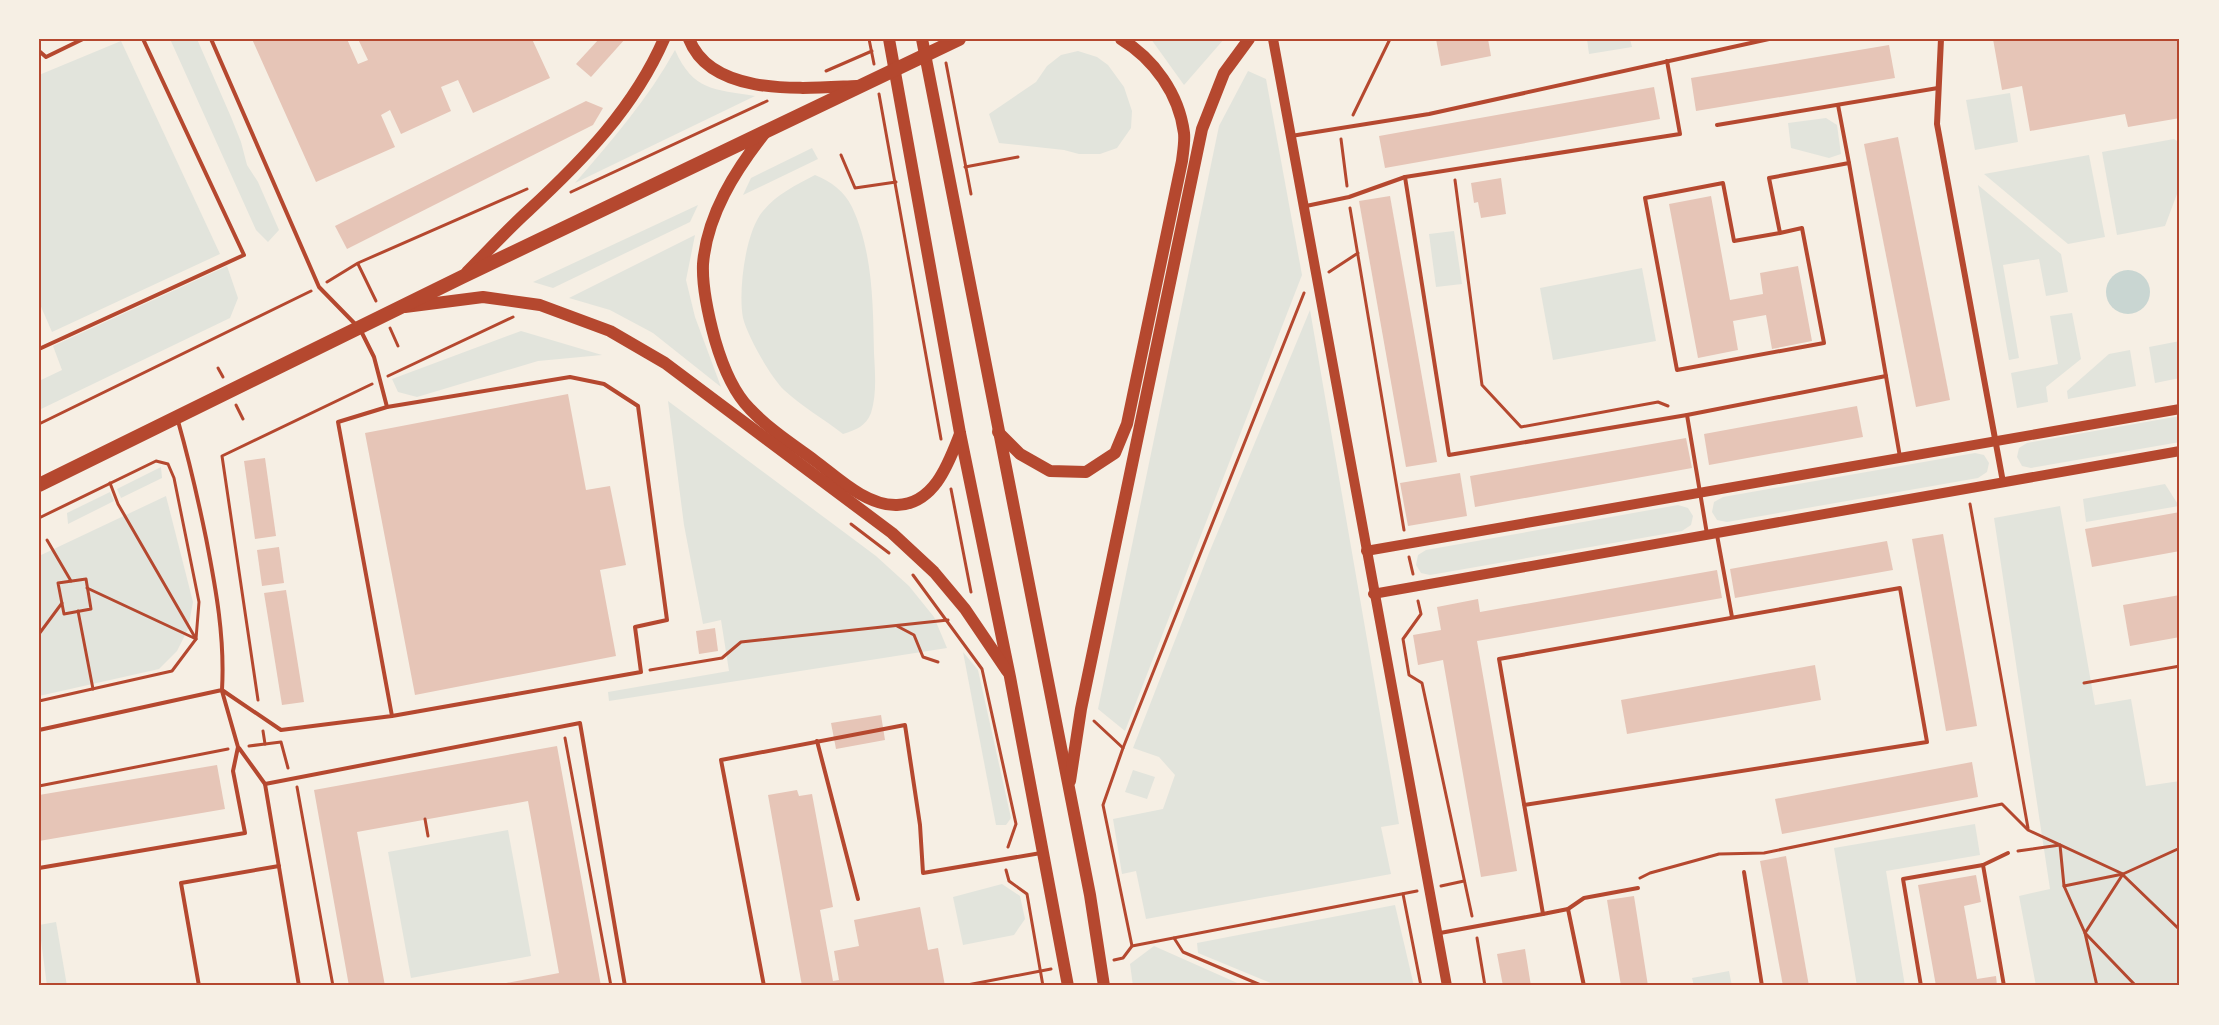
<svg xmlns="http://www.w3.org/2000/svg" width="2219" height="1025" font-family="'Roboto Condensed',sans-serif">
  <rect width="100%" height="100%" fill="#f6efe4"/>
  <g fill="#e2e4dc">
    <path d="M170 39H197L231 117 241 142 247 165 258 182 279 230 268 242 256 230Z"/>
    <path d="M1151 39H1224L1184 85Z"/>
    <path d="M1587 39H1630L1632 47 1589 54Z"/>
    <path d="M121 41 220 254 52 332 39 302V75Z"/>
    <path d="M675 50C693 91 714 89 755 96L575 183C612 140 648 99 675 50Z"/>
    <path d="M1078 51 1097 57 1108 65 1124 87 1132 111 1131 128 1117 148 1100 154H1079L1064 150 999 143 989 114 1036 82 1047 66 1061 55Z"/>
    <path d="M1248 71 1266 79 1302 275 1125 731 1098 709 1219 126Z"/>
    <path d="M2010 93 2018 142 1975 150 1966 100Z"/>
    <path d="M1826 118 1837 125 1841 154 1829 158 1791 148 1788 123Z"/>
    <path d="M2174 139 2180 143V186L2165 226 2117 235 2102 152Z"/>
    <path d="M812 148 818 159 743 195 751 178Z"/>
    <path d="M2089 155 2105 237 2068 244 1984 174Z"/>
    <path d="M815 175C832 182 844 191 852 207 873 252 873 304 874 353 875 372 877 394 871 413 866 426 856 430 843 434 824 419 801 406 784 390 770 376 748 337 743 318 738 292 745 232 763 211 777 194 796 185 815 175Z"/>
    <path d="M1978 185 2061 254 2068 292 2046 296 2039 259 2003 265 2019 358 2009 360Z"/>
    <path d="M698 205 690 222 553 288 533 282Z"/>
    <path d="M1454 231 1462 284 1436 287 1429 234Z"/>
    <path d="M695 235 686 280 695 317 721 387 653 333 610 310 569 298Z"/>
    <path d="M227 266 238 298 230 318 39 410V381L62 370 53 346Z"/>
    <path d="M1642 268 1656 341 1553 360 1540 288Z"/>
    <path d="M1310 310 1399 824 1381 827 1391 874 1146 919 1136 871 1122 874 1113 819 1163 809 1175 775 1159 757 1133 748 1209 553Z"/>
    <path d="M2072 313 2081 359 2046 387 2048 402 2017 408 2011 373 2058 364 2050 316Z"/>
    <path d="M521 331 602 355 538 361 417 397 398 392 392 379Z"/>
    <path d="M2180 341V378L2155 383 2149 347Z"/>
    <path d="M2130 350 2136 386 2068 399 2067 391 2109 354Z"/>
    <path d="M668 401 876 556 909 586 934 617 947 648 609 701 608 692 729 671 721 620 703 624 684 525Z"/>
    <path d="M2180 416V442L2031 468 2022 466 2017 457 2019 448 2027 443Z"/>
    <path d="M1975 453 1984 455 1989 463 1987 472 1978 478 1727 522 1717 520 1712 512 1714 502 1723 497Z"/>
    <path d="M161 467 162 478 121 498 117 489Z"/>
    <path d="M2165 484 2179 506 2086 522 2083 499Z"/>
    <path d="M110 492 114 501 68 524 67 513Z"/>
    <path d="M166 496 193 602 188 629 177 651 159 669 39 696V556Z"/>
    <path d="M1678 505 1688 508 1693 516 1691 525 1682 531 1430 575 1421 573 1416 565 1418 555 1426 550Z"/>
    <path d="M2060 506 2095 705 2131 699 2146 786 2180 781V986H2036L2019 896 2050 889 1994 518Z"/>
    <path d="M963 652 978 670 1011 818 1006 825H996Z"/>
    <path d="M1133 770 1155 777 1147 799 1125 792Z"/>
    <path d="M1975 824 1980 855 1886 871 1905 986H1857L1834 848Z"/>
    <path d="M508 830 531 956 411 978 388 852Z"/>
    <path d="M1002 884 1020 896 1025 919 1014 935 963 945 953 897Z"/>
    <path d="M1395 905 1414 986H1278L1198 953 1197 943Z"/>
    <path d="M56 922 67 986H47L39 925Z"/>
    <path d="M1154 946 1244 986H1133L1130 964Z"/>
    <path d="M1729 971 1732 986H1694L1692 978Z"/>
  </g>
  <circle fill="#c9d6d2" cx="2128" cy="292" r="22"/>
  <g fill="#e6c5b7">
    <path d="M252 39H347L358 64 368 60 358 39H532L550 78 473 113 458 80 441 87 451 111 401 134 390 110 381 115 395 147 316 182Z"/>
    <path d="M599 39H625L591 77 576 64Z"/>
    <path d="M1436 39H1488L1491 56 1441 66Z"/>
    <path d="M1993 39H2180V118L2128 127 2125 114 2030 131 2022 86 2002 90Z"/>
    <path d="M1889 45 1895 78 1696 111 1691 78Z"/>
    <path d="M1654 87 1660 119 1385 168 1379 136Z"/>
    <path d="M586 101 603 108 593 125 347 249 335 226Z"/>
    <path d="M1898 137 1950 400 1916 407 1864 144Z"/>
    <path d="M1501 178 1506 214 1481 218 1478 202 1474 203 1471 183Z"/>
    <path d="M1390 196 1437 462 1406 467 1359 201Z"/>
    <path d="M1711 196 1730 300 1763 294 1760 273 1798 266 1812 341 1772 349 1766 315 1733 321 1738 350 1698 358 1669 204Z"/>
    <path d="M568 394 586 490 610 486 626 565 600 570 616 656 415 695 365 433Z"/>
    <path d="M1857 406 1863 437 1709 465 1704 434Z"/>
    <path d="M1686 438 1692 468 1475 507 1470 476Z"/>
    <path d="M265 458 276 536 255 539 244 461Z"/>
    <path d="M1460 473 1467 516 1408 526 1400 483Z"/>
    <path d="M2180 512V551L2092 567 2085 529Z"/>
    <path d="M1943 534 1977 726 1946 731 1912 539Z"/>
    <path d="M1887 541 1893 570 1735 598 1730 569Z"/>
    <path d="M279 547 284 583 262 586 257 550Z"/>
    <path d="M1717 570 1722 598 1477 641 1517 871 1481 877 1443 660 1418 665 1413 635 1441 630 1437 607 1478 599 1480 612Z"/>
    <path d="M286 590 304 702 282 705 264 593Z"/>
    <path d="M2180 595V637L2130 646 2123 605Z"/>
    <path d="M715 628 718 651 699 654 696 631Z"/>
    <path d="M1815 665 1821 700 1627 734 1621 700Z"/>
    <path d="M881 715 885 740 836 749 831 723Z"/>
    <path d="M557 746 601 986H501V984L559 973 528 801 357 832 385 986H349L314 790Z"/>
    <path d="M1972 762 1978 797 1782 834 1775 799Z"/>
    <path d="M217 765 225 809 39 841V795Z"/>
    <path d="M797 790 799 796 812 794 833 907 820 910 833 981 839 980 834 951 859 946 854 920 920 907 928 950 938 948 945 986H802L768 795Z"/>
    <path d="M1786 856 1809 986H1783L1760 861Z"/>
    <path d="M1976 875 1981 902 1964 906 1977 979 1996 976 1997 986H1936L1918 885Z"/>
    <path d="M1634 896 1648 986H1621L1607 900Z"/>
    <path d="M1525 949 1531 986H1503L1497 954Z"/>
  </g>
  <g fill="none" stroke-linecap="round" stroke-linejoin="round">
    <g stroke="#b5482f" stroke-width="3">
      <path d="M869 39 874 64"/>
      <path d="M946 63 971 194"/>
      <path d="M826 71 872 51"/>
      <path d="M879 94 941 439"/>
      <path d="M1353 115 1390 39"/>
      <path d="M1341 139 1347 186"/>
      <path d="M841 155 855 188 896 182"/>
      <path d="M965 167 1018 157"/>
      <path d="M1455 180 1482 385 1521 427 1658 402 1668 406"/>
      <path d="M571 192 767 101"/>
      <path d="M1350 208 1404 530"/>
      <path d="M358 264 376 301"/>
      <path d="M1329 272 1358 253"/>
      <path d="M327 282 358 263 527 189"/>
      <path d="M390 328 398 346"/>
      <path d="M218 368 223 377"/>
      <path d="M388 376 513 317"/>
      <path d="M236 405 243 419"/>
      <path d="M39 424 311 291"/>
      <path d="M110 483 118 504 196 639"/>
      <path d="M951 489 971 592"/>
      <path d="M1970 504 2028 828"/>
      <path d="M39 518 156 461 168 464 174 478 199 602 196 639 172 671 39 701"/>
      <path d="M851 524 889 553"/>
      <path d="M47 540 71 581"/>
      <path d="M1409 557 1413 574"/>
      <path d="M913 575 982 669 1016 824 1008 847"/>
      <path d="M86 579 91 609 64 614 58 583Z"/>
      <path d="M87 588 194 638"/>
      <path d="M1418 601 1421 614 1403 639 1409 675 1422 683 1472 916"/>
      <path d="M78 611 93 689"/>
      <path d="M897 626 914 635 923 657 938 662"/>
      <path d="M39 634 62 603"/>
      <path d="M650 670 722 658 741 642 948 620"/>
      <path d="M2084 683 2180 666"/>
      <path d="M258 700 222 456 372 384"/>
      <path d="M1094 721 1123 748"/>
      <path d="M565 738 611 986"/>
      <path d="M265 744 281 742 288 768"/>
      <path d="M249 746 265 744 263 731"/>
      <path d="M39 786 228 749"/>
      <path d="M297 787 333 986"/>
      <path d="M425 819 428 836"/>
      <path d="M2018 851 2060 845 2064 886 2123 874 2180 848"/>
      <path d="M1006 870 1009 881 1027 894 1043 986"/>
      <path d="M2123 875 2180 930"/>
      <path d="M1640 878 1650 873 1719 854 1764 853 2002 804 2028 830 2123 874 2085 933 2136 986"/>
      <path d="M1441 886 1464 881"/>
      <path d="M2064 886 2085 933 2097 986"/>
      <path d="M1403 894 1421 986"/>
      <path d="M1174 938 1183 952 1263 986"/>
      <path d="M1477 938 1485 986"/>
      <path d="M1132 946 1103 805 1123 748 1304 293"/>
      <path d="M1114 960 1123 958 1132 946 1417 891"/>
      <path d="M962 986 1051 969"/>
    </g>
    <g stroke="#b5482f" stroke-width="4">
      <path d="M211 39 319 287 360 329 374 357 387 407"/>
      <path d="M39 51 46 57 83 39"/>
      <path d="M1717 125 1938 88"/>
      <path d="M1291 136 1429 114 1769 39"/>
      <path d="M1849 163 1900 457"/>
      <path d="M1405 177 1449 455 1687 415 1886 376"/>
      <path d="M1306 206 1349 197 1405 177 1680 134 1667 61"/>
      <path d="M1780 233 1734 241 1723 183 1645 198 1677 370 1824 343 1802 228 1780 233 1769 178 1849 163 1838 105"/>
      <path d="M39 349 244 255 143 39"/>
      <path d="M1687 415 1707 534"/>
      <path d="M1717 535 1732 617"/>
      <path d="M222 690 281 730 392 716 641 672 635 627 667 620 638 406 604 384 570 377 387 407 338 422 392 716"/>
      <path d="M39 730 222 690C225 638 216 589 206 538 198 499 189 460 178 421"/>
      <path d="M817 741 858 899"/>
      <path d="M239 748 265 784 299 986"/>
      <path d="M265 784 580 723 625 986"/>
      <path d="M1983 865 2004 986"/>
      <path d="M39 868 245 833 233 771 238 747 222 691"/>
      <path d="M1744 872 1762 986"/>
      <path d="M1568 909 1584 898 1638 888"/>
      <path d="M1543 914 1568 909 1584 986"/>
      <path d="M1440 933 1543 914 1499 659 1900 588 1927 742 1524 805"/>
      <path d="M199 986 181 883 279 866"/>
      <path d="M764 986 721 760 905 725 920 825 923 873 1041 853"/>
      <path d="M1921 986 1903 879 1983 865 2008 853"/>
    </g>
    <path stroke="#b5482f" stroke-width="6" d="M1941 39 1937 124 2003 482"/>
    <g stroke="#b5482f" stroke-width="10">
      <path d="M1273 39 1447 986"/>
      <path d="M1366 551 2180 409"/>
      <path d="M1373 594 2180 451"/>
    </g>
    <g stroke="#b5482f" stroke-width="12">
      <path d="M689 39C712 98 806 88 857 86"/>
      <path d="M889 39 960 433 1010 677 1068 986"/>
      <path d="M922 39 1090 895 1104 986"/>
      <path d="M764 134C735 171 707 215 703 264 702 288 709 318 715 340 722 364 732 391 750 409 769 429 792 444 814 460 837 477 866 506 897 505 935 504 949 462 960 434"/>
      <path d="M467 272C487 252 507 230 528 211 583 160 634 108 664 39"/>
      <path d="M405 307 483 297 540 305 610 331 665 363 892 533 934 572 965 609 1007 671"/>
      <path d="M998 432 1020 454 1050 471 1086 472 1115 453 1127 424 1182 161C1183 152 1185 142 1184 133 1179 94 1154 59 1121 39"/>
      <path d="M1070 781 1081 709 1202 129 1224 73 1249 39"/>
    </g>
    <path stroke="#b5482f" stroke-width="14" d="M39 485 462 277 959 39"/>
  </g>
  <rect width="2219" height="1025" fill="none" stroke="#f6efe4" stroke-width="81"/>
  <rect x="40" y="40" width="2138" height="944" fill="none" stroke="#b5482f" stroke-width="2"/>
</svg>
